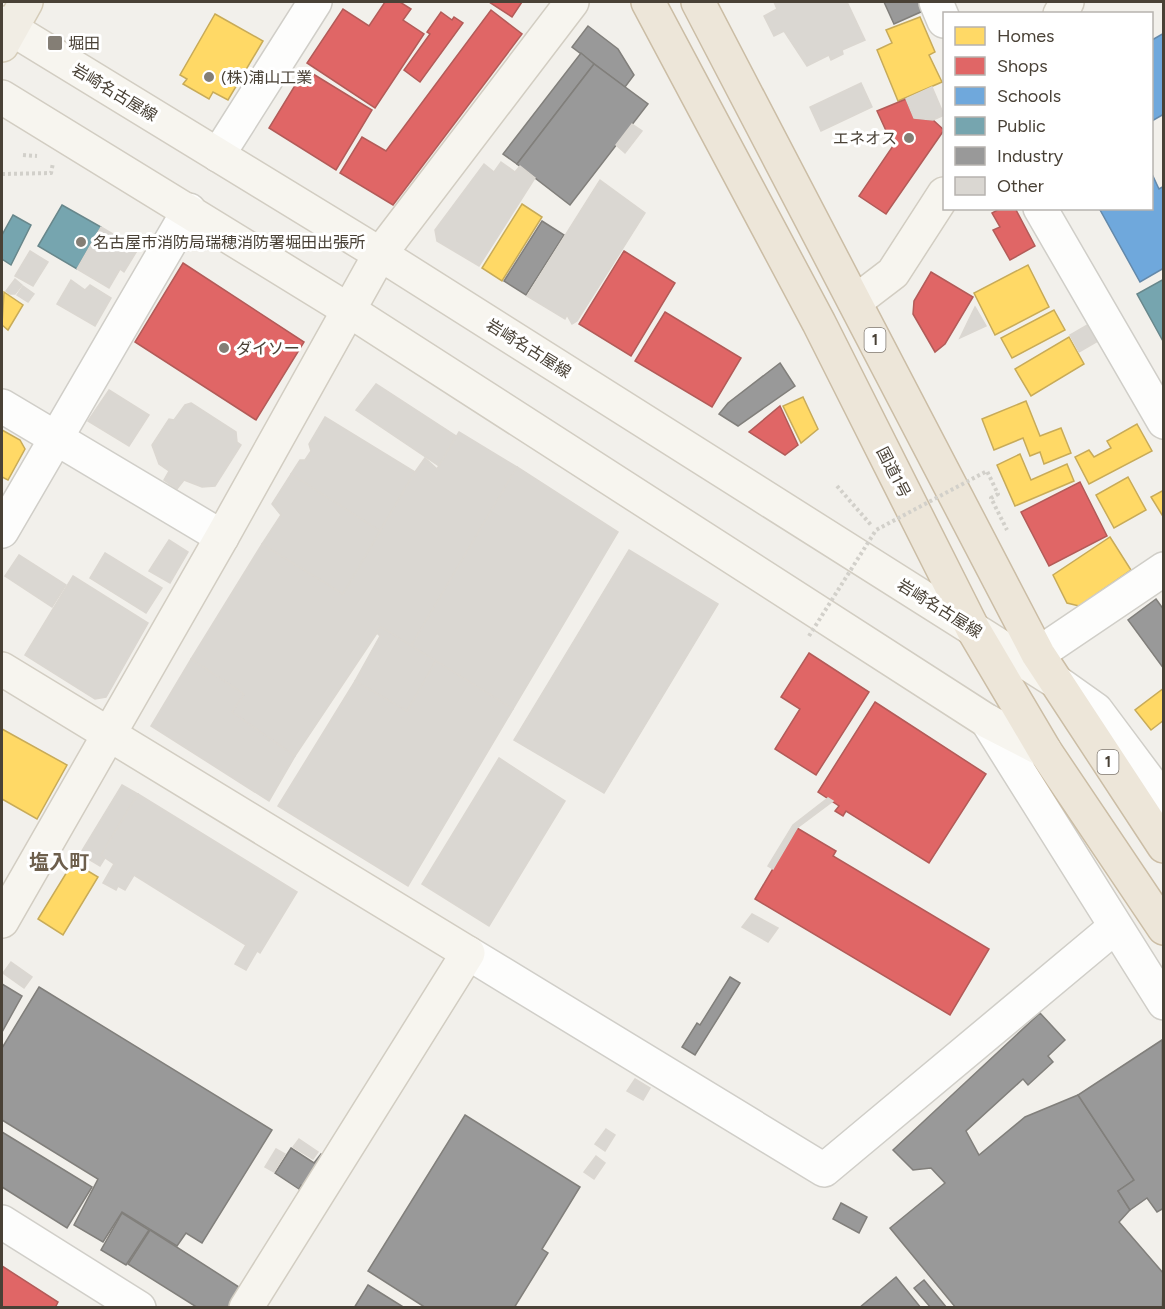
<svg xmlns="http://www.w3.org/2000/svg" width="1165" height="1309" font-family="Figtree,'Noto Sans JP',sans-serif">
  <rect width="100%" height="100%" fill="#f2f0eb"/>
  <g fill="#ffd966" stroke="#c8ab58" stroke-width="1.5">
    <path d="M215 14 263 41 228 100 213 92 209 99 183 84 187 79 180 75Z"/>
    <path d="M920 17 935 52 929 55 942 82 898 101 877 50 892 43 886 30Z"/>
    <path d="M522 204 542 217 502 281 482 268Z"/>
    <path d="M1028 265 1049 307 995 335 974 293Z"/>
    <path d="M4 292 23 305 8 330 2 325Z"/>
    <path d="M1054 310 1065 330 1012 358 1001 338Z"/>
    <path d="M1069 337 1084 364 1031 396 1015 369Z"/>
    <path d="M803 397 818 429 801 443 783 406Z"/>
    <path d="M1026 401 1040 436 1061 428 1071 453 1044 464 1040 452 1030 456 1023 438 994 450 982 419Z"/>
    <path d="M1137 424 1152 451 1089 484 1075 457 1089 450 1094 457 1111 448 1107 441Z"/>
    <path d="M2 430 20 440 25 449 8 480 2 477Z"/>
    <path d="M1020 454 1031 480 1067 464 1074 481 1015 506 997 465Z"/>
    <path d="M1128 477 1146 510 1114 528 1096 495Z"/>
    <path d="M1164 490V518L1151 497Z"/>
    <path d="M1110 537 1131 570 1079 606 1067 603 1053 575Z"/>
    <path d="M1164 688V720L1151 730 1135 710Z"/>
    <path d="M2 729 67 765 37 819 2 799Z"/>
    <path d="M73 862 98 877 63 935 38 919Z"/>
  </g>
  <g fill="#e06666" stroke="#b35b58" stroke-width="1.5">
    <path d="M385 2H400L411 9 403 20 424 34 375 108 307 63 343 9 369 26Z"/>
    <path d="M489 2H522L512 17Z"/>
    <path d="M491 10 522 34 393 205 340 173 362 137 386 151Z"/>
    <path d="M441 12 452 20 454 17 463 23 420 82 404 70 430 34 427 32Z"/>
    <path d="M305 69 372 110 336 170 269 128Z"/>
    <path d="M906 99 914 118 933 120 944 130 886 214 859 196 893 146 877 111Z"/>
    <path d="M1001 208H1015L1035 246 1010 260 993 230 1000 227 992 213Z"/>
    <path d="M624 251 675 283 631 356 579 324Z"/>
    <path d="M183 263 304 342 256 420 135 342Z"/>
    <path d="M931 272 973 297 945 344 935 352 913 314 914 301Z"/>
    <path d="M665 312 741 358 712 407 635 361Z"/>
    <path d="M780 406 798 445 785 455 749 432Z"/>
    <path d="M1080 482 1107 536 1049 566 1021 512Z"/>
    <path d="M809 653 869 692 816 775 775 749 800 709 781 697Z"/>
    <path d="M875 702 986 774 929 863 846 811 843 816 835 811 839 806 818 792Z"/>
    <path d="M797 828 836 851 833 856 989 949 950 1015 755 899Z"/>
    <path d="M2 1266 58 1302 55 1308H2Z"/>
  </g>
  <g fill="#6fa8dc" stroke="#6489aa" stroke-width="1.5">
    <path d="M1164 33V114L1152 121V40Z"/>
    <path d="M1152 174 1159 189 1164 186V268L1140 282 1099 208H1152Z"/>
  </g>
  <g fill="#76a5af" stroke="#68878b" stroke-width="1.5">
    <path d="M62 205 101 227 77 269 38 246Z"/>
    <path d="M13 215 31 225 11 265 2 259V235Z"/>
    <path d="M1164 279V343L1137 294Z"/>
  </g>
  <g fill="#999" stroke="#817f7b" stroke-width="1.5">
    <path d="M884 2H919L923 11 894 24Z"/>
    <path d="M588 26 618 49 634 75 625 87 572 47Z"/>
    <path d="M581 53 594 64 517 164 503 154Z"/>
    <path d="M594 64 648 104 570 205 517 164Z"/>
    <path d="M542 221 564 235 526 295 504 281Z"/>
    <path d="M780 363 795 386 738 426 719 414 728 403Z"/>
    <path d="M1156 599 1164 610V669L1128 620Z"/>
    <path d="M730 977 740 983 695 1055 682 1047 697 1023 700 1025Z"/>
    <path d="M2 984 22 996 2 1032Z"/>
    <path d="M39 987 272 1130 202 1243 186 1233 177 1246 122 1212 103 1242 74 1225 98 1179 2 1120V1048Z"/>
    <path d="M1040 1013 1065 1040 1048 1056 1053 1062 1028 1085 1023 1079 966 1131 979 1155 1025 1117 1078 1095 1134 1180 1118 1191 1130 1210 1119 1222 1164 1274 1162 1308H956L890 1228 945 1183 931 1168 913 1170 893 1150Z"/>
    <path d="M1162 1040 1164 1208 1157 1212 1147 1198 1130 1210 1118 1191 1134 1180 1078 1095Z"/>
    <path d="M465 1115 580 1187 542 1249 548 1253 514 1308H426L368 1271Z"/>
    <path d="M2 1132 92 1187 67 1228 2 1187Z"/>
    <path d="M291 1148 314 1163 321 1154 327 1158 307 1189 301 1185 299 1189 275 1173Z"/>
    <path d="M841 1203 867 1217 859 1233 833 1219Z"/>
    <path d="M122 1213 149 1230 126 1265 101 1250Z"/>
    <path d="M150 1230 242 1289 230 1308H198L128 1264Z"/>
    <path d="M896 1277 921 1308H859Z"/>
    <path d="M924 1280 947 1308H931L914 1288Z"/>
    <path d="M368 1285 405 1308H354Z"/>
  </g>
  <g fill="#dad7d2" stroke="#dbd7d1" stroke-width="1.5">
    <path d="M774 2H847L865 40 842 50 843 54 831 60 829 55 807 66 784 31 774 36 764 16 777 9Z"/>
    <path d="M861 83 872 107 821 131 810 107Z"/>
    <path d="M932 87 944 115 933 120 914 118 906 99Z"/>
    <path d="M632 124 642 131 625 153 616 145Z"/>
    <path d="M501 162 515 172 520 166 535 178 479 266 437 241 435 230 484 164 494 172Z"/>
    <path d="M600 180 645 213 577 321 572 324 567 315 565 319 527 296Z"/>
    <path d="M101 227 138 249 124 272 120 269 109 288 77 269Z"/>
    <path d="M30 251 48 262 33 286 15 276Z"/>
    <path d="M15 279 22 285 15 294H10L6 291Z"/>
    <path d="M71 280 85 290 90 285 111 298 95 326 57 304Z"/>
    <path d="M23 286 34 294 28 302 17 295Z"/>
    <path d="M975 307 986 326 960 338Z"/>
    <path d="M1089 324 1098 341 1079 352 1070 335Z"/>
    <path d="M376 384 456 436 439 466 356 410Z"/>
    <path d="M109 390 149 415 129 446 88 421Z"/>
    <path d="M191 403 236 432 237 442 241 445 215 486 202 487 184 480 177 489 164 480 169 471 159 464 152 445 169 419 174 420 185 405Z"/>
    <path d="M325 417 415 472 380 531 291 474 300 460H305L311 451 309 444Z"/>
    <path d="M459 432 517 467 411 646 381 627 295 756 232 712 244 694 191 659 262 544 343 594 415 472 425 458 437 469Z"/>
    <path d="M517 467 618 532 513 709 411 646Z"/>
    <path d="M291 474 380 531 343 594 262 544 281 515 272 504Z"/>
    <path d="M169 540 188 552 170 583 149 571Z"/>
    <path d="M629 550 718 604 604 793 514 740Z"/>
    <path d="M105 553 162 588 146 613 90 578Z"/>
    <path d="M19 555 66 585 52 607 5 576Z"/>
    <path d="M73 576 148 623 106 697 95 699 25 655Z"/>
    <path d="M381 627 436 661 407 711 355 681 380 636 376 632Z"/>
    <path d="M191 659 244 694 232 712 295 756 269 801 151 726Z"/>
    <path d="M436 661 513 709 408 886 278 806 355 681 407 711Z"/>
    <path d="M499 758 565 801 489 926 422 884Z"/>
    <path d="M122 785 138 794 101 855 105 858 100 866 80 854Z"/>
    <path d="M138 794 297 892 260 953 257 951 246 970 235 964 246 945 134 875 125 890 118 886 116 890 103 883 114 864 101 855Z"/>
    <path d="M828 798 833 801 797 828 773 869 768 866 793 825Z"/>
    <path d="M752 914 778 928 768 942 742 927Z"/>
    <path d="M11 962 32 977 24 988 3 973Z"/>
    <path d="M635 1079 650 1088 643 1100 627 1091Z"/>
    <path d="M606 1129 615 1135 605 1151 595 1144Z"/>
    <path d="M299 1139 318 1152 313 1159 293 1147Z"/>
    <path d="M276 1149 285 1154 274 1172 265 1167Z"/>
    <path d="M596 1156 605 1163 594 1179 584 1172Z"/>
  </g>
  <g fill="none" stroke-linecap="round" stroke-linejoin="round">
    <g stroke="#d0cec8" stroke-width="36">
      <g id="street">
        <path d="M936 2 944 21"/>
        <path d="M218 155 315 2"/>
        <path d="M1040 208 1164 422"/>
        <path d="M2 406 222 537"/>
        <path d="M2 531 189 210"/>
        <path d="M1038 654 1164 569"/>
        <path d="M1058 683 1096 710 1164 801"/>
        <path d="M987 721 1164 1003"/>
        <path d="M468 953 824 1170 1115 927"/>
        <path d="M2 1222 139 1308"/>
      </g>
    </g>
    <g stroke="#d2cdc2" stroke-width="36">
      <g id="secondary">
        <path d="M1060 14 1067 2"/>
        <path d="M2 23 380 254 1052 679"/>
        <path d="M2 97 350 311 987 721 1045 751"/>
        <path d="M855 302 893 273 944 194"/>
        <path d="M2 669 468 953 246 1308"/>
        <path d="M2 921 222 537 380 254 572 2"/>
      </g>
    </g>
    <g stroke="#d5ccb8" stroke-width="36">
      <path id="primary" d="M2 45 26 2"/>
    </g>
    <g stroke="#cbbda5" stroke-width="36">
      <g id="highway">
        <path d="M648 2 819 323 973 629 1045 751 1164 928"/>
        <path d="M698 2 1038 654 1164 846"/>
      </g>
    </g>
    <g stroke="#d2d0ca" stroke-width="4" stroke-dasharray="3 3" stroke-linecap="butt">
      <path d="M23 155 37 156"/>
      <path d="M2 174 51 173 53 163"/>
      <path d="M837 486 871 525"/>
    </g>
    <use href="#street" stroke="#fdfdfc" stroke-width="33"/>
    <use href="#secondary" stroke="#f7f5ef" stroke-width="33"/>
    <use href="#primary" stroke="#f1ede4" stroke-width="33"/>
    <use href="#highway" stroke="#ede6d9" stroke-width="33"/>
    <path stroke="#d2d0ca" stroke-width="4" stroke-dasharray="3 3" stroke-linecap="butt" d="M809 636 876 530 987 471 998 494 991 498 1007 530"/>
  </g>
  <g fill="#847e75" stroke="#fff" stroke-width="2">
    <rect x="47" y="35" width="16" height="16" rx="3"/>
    <circle cx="209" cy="77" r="6"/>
    <circle cx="909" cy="138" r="6"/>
    <circle cx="81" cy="242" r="6"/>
    <circle cx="224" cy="348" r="6"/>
  </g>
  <g text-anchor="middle" stroke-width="6" stroke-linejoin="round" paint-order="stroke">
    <g fill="#fff" stroke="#807a72" stroke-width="1.5">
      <rect x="864.5" y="328" width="21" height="24" rx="4.5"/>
      <rect x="1097.5" y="750" width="21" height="24" rx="4.5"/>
    </g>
    <g font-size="15" font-weight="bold" fill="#494136">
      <text x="875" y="345">1</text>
      <text x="1108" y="767">1</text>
    </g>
    <g font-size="16" fill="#494136" stroke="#fff" text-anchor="start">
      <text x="68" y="49">堀田</text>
      <text x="221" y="83">(株)浦山工業</text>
      <text x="897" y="144" text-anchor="end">エネオス</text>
      <text x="93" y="248">名古屋市消防局瑞穂消防署堀田出張所</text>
      <text x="236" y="354">ダイソー</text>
    </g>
    <g font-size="16" fill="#494136" stroke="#fff">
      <text transform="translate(115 92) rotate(31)" y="6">岩崎名古屋線</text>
      <text transform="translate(529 348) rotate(32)" y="6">岩崎名古屋線</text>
      <text transform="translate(894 472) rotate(63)" y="6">国道1号</text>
      <text transform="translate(940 608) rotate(32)" y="6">岩崎名古屋線</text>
    </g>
    <g font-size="20" font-weight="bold" fill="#6d5f4d" stroke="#fff">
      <text x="59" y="869">塩入町</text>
    </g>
  </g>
  <rect width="1165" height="1309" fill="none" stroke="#494136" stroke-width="6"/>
  <rect x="943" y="12" width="210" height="198" fill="#ffffff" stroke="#b6b3af" stroke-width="1.5"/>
  <rect x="955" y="27" width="30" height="18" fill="#ffd966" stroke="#b6b3af" stroke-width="1.5"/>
  <text x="997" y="42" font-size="18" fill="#494136">Homes</text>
  <rect x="955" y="57" width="30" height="18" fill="#e06666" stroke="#b6b3af" stroke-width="1.5"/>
  <text x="997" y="72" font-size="18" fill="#494136">Shops</text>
  <rect x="955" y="87" width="30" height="18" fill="#6fa8dc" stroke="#b6b3af" stroke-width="1.5"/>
  <text x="997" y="102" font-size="18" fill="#494136">Schools</text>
  <rect x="955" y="117" width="30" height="18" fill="#76a5af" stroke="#b6b3af" stroke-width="1.5"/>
  <text x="997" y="132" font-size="18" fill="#494136">Public</text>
  <rect x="955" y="147" width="30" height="18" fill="#999999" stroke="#b6b3af" stroke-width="1.5"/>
  <text x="997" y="162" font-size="18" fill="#494136">Industry</text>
  <rect x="955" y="177" width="30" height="18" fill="#dad7d2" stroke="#b6b3af" stroke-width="1.5"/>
  <text x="997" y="192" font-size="18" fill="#494136">Other</text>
</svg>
